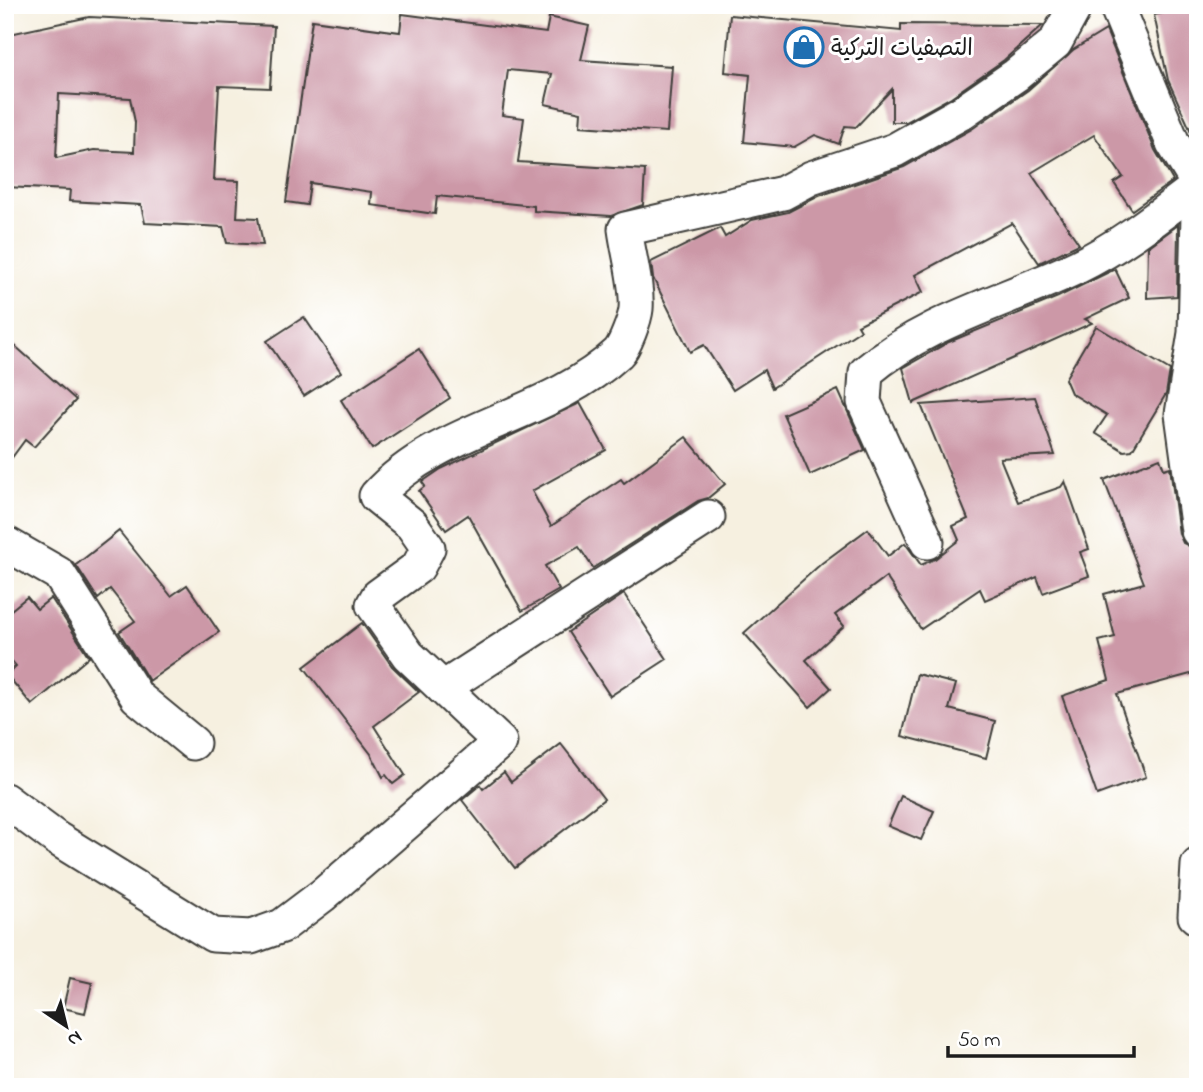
<svg xmlns="http://www.w3.org/2000/svg" width="1203" height="1092" font-family="'Indie Flower','Playpen Sans Arabic',sans-serif">
  <rect width="100%" height="100%" fill="#fff"/>
  <filter id="ink" filterUnits="userSpaceOnUse"><feTurbulence type="fractalNoise" baseFrequency=".0143" numOctaves="2"/><feDisplacementMap in="SourceGraphic" scale="14" xChannelSelector="R" yChannelSelector="G"/><feConvolveMatrix kernelMatrix="1 2 1 2 8 2 1 2 1" color-interpolation-filters="sRGB"/></filter>
  <filter id="wash" filterUnits="userSpaceOnUse"><feTurbulence type="fractalNoise" baseFrequency=".00686" numOctaves="4" result="noise"/><feDisplacementMap in="SourceGraphic" scale="28" xChannelSelector="R" yChannelSelector="G"/><feGaussianBlur stdDeviation="1.57" result="paint"/><feColorMatrix in="noise" values="0 0 0 0 0 0 0 0 0 0 0 0 0 0 0 0 0 1.4 0 .05"/><feComposite in="paint" operator="in"/></filter>
  <g filter="url(#wash)">
    <rect width="100%" height="100%" fill="#f6f0e0"/>
    <g id="blocks">
      <g fill="#cc98a7" fill-rule="evenodd">
        <path d="M1198 5V147L1168 80 1154 15Z"/>
        <path d="M402 14 546 33 549 17 589 26 581 60 672 66 667 132 580 126 581 112 545 104 552 74 508 70 502 115 524 118 518 162 645 170 643 205 611 216 534 211V206L437 196 435 214 371 205 372 192 310 183 307 205 286 202 312 20 400 32Z"/>
        <path d="M730 15 901 31V24L1043 25 1004 60 951 97 906 122H892V89L856 127 845 126 839 144 815 135 794 147 744 142 750 75 725 72Z"/>
        <path d="M89 17 274 26 270 88 219 86 214 180 239 181 237 217 258 218 263 245 227 243 223 227 145 223 141 205 69 201 70 190 5 187V35ZM59 94 130 98 135 122 134 152 94 150 56 158Z"/>
        <path d="M1106 30 1155 150 1173 181 1132 210 1114 183 1123 177 1094 135 1031 173 1079 244 1039 263 1012 223 915 275 923 292 858 325 861 330 772 388 764 370 733 390 704 345 690 352 653 278 651 262 720 228 725 237 752 220 788 212 819 196 904 167 972 129 1028 90 1073 50Z"/>
        <path d="M1178 225 1177 296 1147 298 1148 247Z"/>
        <path d="M1115 269 1129 298 1085 319 1092 323 913 403 903 368 949 342 1058 297Z"/>
        <path d="M304 317 341 372 304 396 267 341Z"/>
        <path d="M1096 326 1170 370 1166 394 1132 450 1124 451 1095 433 1107 415 1071 393 1065 379Z"/>
        <path d="M5 337 76 400 34 447 25 440 5 467Z"/>
        <path d="M419 349 450 398 372 449 341 400Z"/>
        <path d="M838 390 865 450 810 475 783 414Z"/>
        <path d="M1035 397 1055 455 1000 458 1018 502 1061 487 1065 481 1089 549 1080 552 1089 576 1043 593 1037 577 985 600 980 589 921 629 886 577 835 615 844 626 806 660 831 688 810 707 744 633 822 563 868 529 888 556 905 543 921 565 935 559 959 540 953 526 968 519 921 405Z"/>
        <path d="M580 403 606 450 532 491 551 526 621 479 624 483 686 437 725 484 708 498 698 501 593 568 579 547 545 566 559 590 522 611 468 515 446 530 419 491 425 486 422 482 441 469Z"/>
        <path d="M1160 458 1164 469 1170 467 1179 534 1183 543 1198 550V672L1117 694 1146 777 1097 795 1062 696 1109 680 1099 641 1115 637 1104 594 1144 583 1104 480Z"/>
        <path d="M119 531 171 596 187 585 219 632 149 681 119 632 135 621 110 589 98 599 76 565Z"/>
        <path d="M624 594 667 659 610 696 568 632Z"/>
        <path d="M27 597 37 609 51 598 89 657 32 705 7 675 16 666 5 653V615Z"/>
        <path d="M362 623 392 666 419 692 374 726 405 775 393 784 386 775 383 777 371 754 304 667Z"/>
        <path d="M917 674 956 684 949 709 995 721 986 758 902 736Z"/>
        <path d="M561 744 604 799 515 868 462 800 480 785 483 789 504 772 511 782Z"/>
        <path d="M901 796 934 811 921 840 888 826Z"/>
        <path d="M70 978 92 983 85 1013 63 1008Z"/>
      </g>
    </g>
  </g>
  <g filter="url(#ink)">
    <use href="#blocks" fill-opacity="0" stroke="#3d3c39" stroke-width="2"/>
    <g fill="none" stroke-linecap="round" stroke-linejoin="round">
      <g stroke="#3d3c39" stroke-width="37">
        <g id="minor">
          <path d="M1116 5 1173 143 1198 184"/>
          <path d="M1198 214 1195 333 1182 414 1198 531"/>
          <path d="M927 542 864 402 866 372C927 320 1006 301 1077 267 1121 246 1160 215 1198 186"/>
          <path d="M5 543 59 574 137 697 193 743"/>
          <path d="M443 688 708 517"/>
          <path d="M5 800 56 838 213 935 251 937 282 926 323 895 500 742 408 655 373 605 378 596 418 567 428 548 412 525 376 496C440 425 548 418 618 353 625 346 635 319 636 309 638 287 628 252 625 229L783 193 811 178 895 150 961 113 1016 75 1055 43 1076 5"/>
          <path d="M1198 865 1195 916 1198 918"/>
        </g>
      </g>
      <use href="#minor" stroke="#fff" stroke-width="33"/>
    </g>
  </g>
  <defs>
    <g id="shop-ring" transform="scale(2.0125)"><circle r="9.5" fill="#fff" stroke="#1f6fb2" stroke-width="1.5"/><path d="M-5-2.5h2.3a2.7 3.5 0 0 1 5.4 0H5L5.5 6h-11ZM-1.5-2.5h3a1.5 2.3 0 0 0-3 0Z" fill="#1f6fb2"/></g>
  </defs>
  <g fill-rule="evenodd">
    <use href="#shop-ring" x="804" y="47"/>
  </g>
  <g text-anchor="middle" stroke-width="6" stroke-linejoin="round" paint-order="stroke">
    <g font-size="23" fill="#1c1c1c" stroke="#fff" text-anchor="start">
      <text x="831" y="55">التصفيات التركية</text>
    </g>
  </g>
  <rect width="1203" height="1092" fill="none" stroke="#fff" stroke-width="28"/>
  <g transform="translate(66 1026) rotate(145)" stroke="#ffffff" stroke-width="5" paint-order="stroke">
  <path d="M0-5L12 26L0 18L-12 26Z" fill="#1c1c1c"/>
  <text y="-10" font-size="19" font-weight="bold" text-anchor="middle" fill="#1c1c1c">N</text>
  </g>
  <path d="M948 1046v10h186v-10" fill="none" stroke="#1c1c1c" stroke-width="3.5"/>
  <text x="958" y="1046" font-size="21" fill="#1c1c1c" stroke="#ffffff" stroke-width="5" paint-order="stroke">50 m</text>
</svg>
